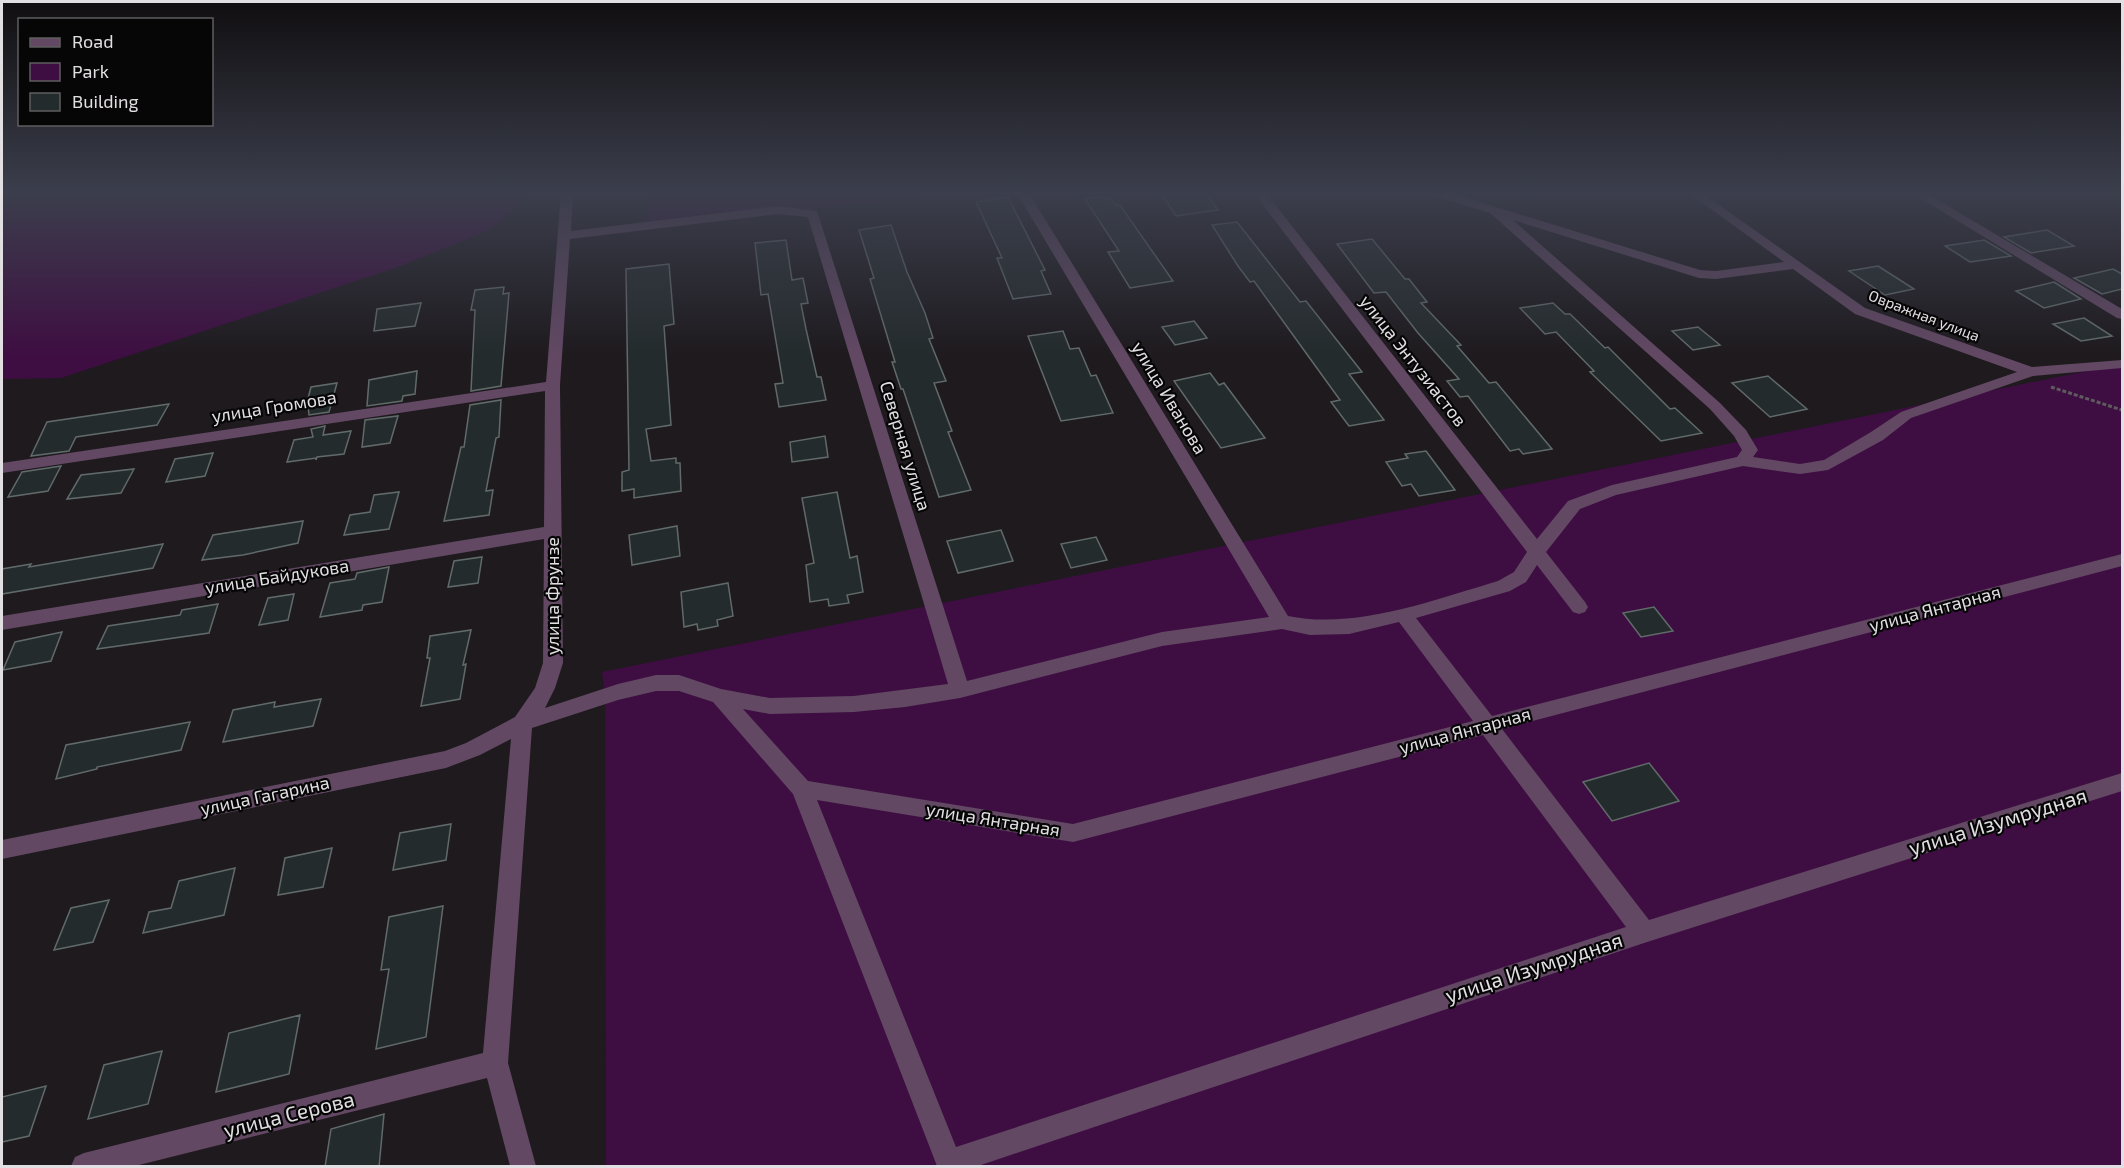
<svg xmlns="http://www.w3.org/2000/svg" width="2124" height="1168" font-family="'Exo 2',sans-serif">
  <rect width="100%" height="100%" fill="#1e1a1e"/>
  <g fill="#3e0e42">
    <path d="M2 193H531L490 230 395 268 61 378 2 379Z"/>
    <path d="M648 193H959L646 227Z"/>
    <path d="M2122 364V1166H606L605 695 602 672Z"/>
  </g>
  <g fill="#242b2c" stroke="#616a6a" stroke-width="1.5">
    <path d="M1161 193H1206L1218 210 1176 216Z"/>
    <path d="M1008 197 1045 270 1041 271 1051 294 1013 299 997 258H1002L976 202Z"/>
    <path d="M1102 197 1112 200 1116 205H1120L1173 281 1130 288 1108 252 1119 251 1085 199Z"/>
    <path d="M1237 222 1300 302 1306 301 1362 372 1349 374 1384 420 1349 426 1331 402 1340 400 1254 281 1250 282 1238 266 1212 225Z"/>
    <path d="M891 225 907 272 925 313 933 338 929 339 946 381 934 383 952 431 948 432 971 490 939 497 903 389H901L892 362H895L870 279 874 278 859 230Z"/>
    <path d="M2047 230 2074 246 2031 253 2004 237Z"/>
    <path d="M1372 239 1405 279H1409L1427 302 1421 303 1461 345 1457 346 1489 383 1496 382 1552 449 1523 454 1519 449 1510 451 1468 396 1460 397 1447 381 1459 379 1418 333 1386 292 1374 293 1337 244Z"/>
    <path d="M786 240 792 280 803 278 808 303 801 304 806 329 817 377H821L826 400 779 407 775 384 783 383 768 294 761 295 755 243Z"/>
    <path d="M1984 240 2011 256 1970 262 1945 246Z"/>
    <path d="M669 264 674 324 664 326 671 425 646 429 651 461 676 458V463H680L681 491 634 498V489L622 491V472L629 470 626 269Z"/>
    <path d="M1878 266 1914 289 1885 295 1849 271Z"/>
    <path d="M2113 269 2122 274V289L2102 294 2074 278Z"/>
    <path d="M2054 282 2081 299 2044 308 2016 291Z"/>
    <path d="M504 287 503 294 509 293 501 386 471 391 475 310H471L475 290Z"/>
    <path d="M421 303 415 326 374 331 377 309Z"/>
    <path d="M1553 303 1565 314H1570L1605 348 1608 347 1670 409 1675 408 1702 433 1661 441 1590 372 1594 371 1556 332 1545 334 1520 308Z"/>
    <path d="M2084 318 2112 336 2081 341 2053 324Z"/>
    <path d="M1194 321 1207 338 1175 345 1162 327Z"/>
    <path d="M1698 327 1720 345 1693 350 1672 331Z"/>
    <path d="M1063 331 1070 349 1079 348 1091 376 1096 375 1113 413 1061 421 1028 336Z"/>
    <path d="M417 371 415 394 403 396 402 401 367 406 369 380Z"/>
    <path d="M1210 373 1219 385 1224 383 1265 438 1221 448 1174 381Z"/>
    <path d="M1768 376 1807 409 1770 417 1732 383Z"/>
    <path d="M337 383 329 412 309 415 308 406H306L311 387Z"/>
    <path d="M501 400 499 437 496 438 486 491 493 490 489 515 444 521 461 447H464L470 405Z"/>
    <path d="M169 404 157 425 76 437 69 451 31 456 47 422Z"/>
    <path d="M398 416 390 443 362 447 365 420Z"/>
    <path d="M325 426 323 435 351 431 344 454 317 457 316 460V458L287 462 294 440 313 437 311 429Z"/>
    <path d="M825 436 828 457 792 462 790 442Z"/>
    <path d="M1426 451 1455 490 1419 496 1411 484 1402 486 1386 462 1408 458 1405 454Z"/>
    <path d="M213 453 205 476 166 482 175 459Z"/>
    <path d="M61 466 48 491 8 497 22 472Z"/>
    <path d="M134 469 121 493 67 499 81 475Z"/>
    <path d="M399 492 389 529 344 535 350 515 370 512 374 495Z"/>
    <path d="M837 492 850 558 857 556 863 592 847 595 849 603 829 606 828 599 810 602 806 565 814 563 802 498Z"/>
    <path d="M303 521 298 543 243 555 202 560 213 535Z"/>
    <path d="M677 526 680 556 632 565 629 535Z"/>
    <path d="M1001 530 1013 561 958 573 947 541Z"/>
    <path d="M1096 537 1107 560 1071 568 1061 544Z"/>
    <path d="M163 544 153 568 2 594V569L31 564 29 567Z"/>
    <path d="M482 557 478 583 448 587 454 561Z"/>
    <path d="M389 567 382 602 363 605 362 610 320 617 330 583 355 579 357 573Z"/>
    <path d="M728 583 733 616 717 620 718 626 698 630 697 624 684 627 681 592Z"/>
    <path d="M294 594 288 620 259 625 268 598Z"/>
    <path d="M218 604 209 633 97 649 108 626 180 615 182 610Z"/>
    <path d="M1654 607 1673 631 1641 637 1623 613Z"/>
    <path d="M471 630 463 665 466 664 460 699 421 706 430 658H427L430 636Z"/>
    <path d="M62 632 51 661 3 670 15 642Z"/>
    <path d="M321 699 313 726 223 742 233 710 275 702 274 707Z"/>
    <path d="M190 722 181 750 97 767V769L56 779 66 745Z"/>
    <path d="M1649 763 1679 801 1612 821 1583 782Z"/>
    <path d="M451 824 446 860 393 870 400 833Z"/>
    <path d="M332 848 323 887 278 895 285 858Z"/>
    <path d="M235 868 224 915 143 933 149 912 171 908 179 881Z"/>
    <path d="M109 900 93 942 54 950 71 908Z"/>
    <path d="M443 906 426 1037 376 1049 389 969 381 970 389 917Z"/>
    <path d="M300 1015 289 1074 216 1092 229 1033Z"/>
    <path d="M162 1051 148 1104 88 1119 104 1065Z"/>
    <path d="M46 1086 29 1136 2 1142V1097Z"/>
    <path d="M384 1114 379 1167H325L331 1129Z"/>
  </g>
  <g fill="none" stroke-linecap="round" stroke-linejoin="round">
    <path stroke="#5e5a5e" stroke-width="3" stroke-dasharray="4 2" stroke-linecap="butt" d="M2051 387 2122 410"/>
    <g fill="#624863" fill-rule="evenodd">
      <path d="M561 193H573L571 231 778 206 817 211 967 681 1162 632 1269 617 1017 193H1029L1288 616C1354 630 1434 600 1498 581L1514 572 1527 552 1254 193H1266L1537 539 1568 501 1612 485 1737 457 1742 450 1734 436 1710 409 1490 213 1435 196 1433 193H1451L1700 270 1716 271 1784 262 1689 193H1702L1865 308 2032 367 2122 360V368L2033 376 1911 418 1883 440 1828 470 1800 474 1743 466 1616 495 1580 509 1546 552 1585 602 1588 607 1585 612 1579 614 1573 612 1537 565 1526 582 1510 591 1416 618 1492 716 2122 554V566L1502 729 1649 920 2122 773V791L1644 943 978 1166H937L793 794 713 702 679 691H656L618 700 532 728 508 1063 536 1166H510L487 1078 135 1166H71L75 1157 84 1153 483 1053 511 739 480 755 446 768 2 859V840L445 751 466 743 515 717 535 688 543 663 544 539 2 630V616L544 527 545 391 2 473V463L546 382ZM778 214 808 217 948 684 854 696 770 698 721 689 679 675H656L618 684 545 708 555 688 563 663 560 385 570 239ZM1513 220 1699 278 1716 279 1793 269 1855 314 2017 372 1901 412 1871 432 1824 460 1800 464 1753 457 1758 450 1746 430 1720 403ZM1399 622 1473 721 1073 824 808 781 743 709 770 714 854 712 905 707 960 698 1162 646 1282 629 1310 635 1349 634ZM1483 735 1626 927 956 1147 817 800 1073 842Z"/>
      <path d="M1912 193H1926L2122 309V319L2117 318Z"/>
    </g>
  </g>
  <linearGradient id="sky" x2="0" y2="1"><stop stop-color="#100e10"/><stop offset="0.54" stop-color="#3b3e4c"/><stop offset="1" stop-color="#3b3e4c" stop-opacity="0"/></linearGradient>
  <rect width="2124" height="356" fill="url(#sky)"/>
  <g text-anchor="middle" stroke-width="4.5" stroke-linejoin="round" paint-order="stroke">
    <g font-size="15" fill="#e2dfe2" stroke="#070607">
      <text transform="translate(1924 316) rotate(21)" y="5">Овражная улица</text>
    </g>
    <g font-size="18" fill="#e2dfe2" stroke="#070607">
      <text transform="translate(1413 361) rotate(52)" y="6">улица Энтузиастов</text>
      <text transform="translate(1169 398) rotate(59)" y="6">улица Иванова</text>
      <text transform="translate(274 407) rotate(-9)" y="6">улица Громова</text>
      <text transform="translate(905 446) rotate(73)" y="6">Северная улица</text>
      <text transform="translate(277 577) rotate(-9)" y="6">улица Байдукова</text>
      <text transform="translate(553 596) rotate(-90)" y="6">улица Фрунзе</text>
      <text transform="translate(1935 609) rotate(-15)" y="6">улица Янтарная</text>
      <text transform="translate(1465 731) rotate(-15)" y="6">улица Янтарная</text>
      <text transform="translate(265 796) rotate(-12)" y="6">улица Гагарина</text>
      <text transform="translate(993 820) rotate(9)" y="6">улица Янтарная</text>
    </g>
    <g font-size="21" fill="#e2dfe2" stroke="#070607">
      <text transform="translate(1998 822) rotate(-17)" y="7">улица Изумрудная</text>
      <text transform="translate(1534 968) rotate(-18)" y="7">улица Изумрудная</text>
      <text transform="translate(289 1115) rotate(-14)" y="7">улица Серова</text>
    </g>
  </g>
  <rect width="2124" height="1168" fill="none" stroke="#e2dfe2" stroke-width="6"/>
  <rect x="18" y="18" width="195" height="108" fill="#070607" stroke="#5f5d5f" stroke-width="1.5"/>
  <rect x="30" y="38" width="30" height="9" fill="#624863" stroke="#5f5d5f" stroke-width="1.5"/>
  <text x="72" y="48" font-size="18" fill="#e2dfe2">Road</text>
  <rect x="30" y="63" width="30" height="18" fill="#3e0e42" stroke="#5f5d5f" stroke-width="1.5"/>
  <text x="72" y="78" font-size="18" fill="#e2dfe2">Park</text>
  <rect x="30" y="93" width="30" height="18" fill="#242b2c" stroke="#5f5d5f" stroke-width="1.5"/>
  <text x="72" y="108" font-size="18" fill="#e2dfe2">Building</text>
</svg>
